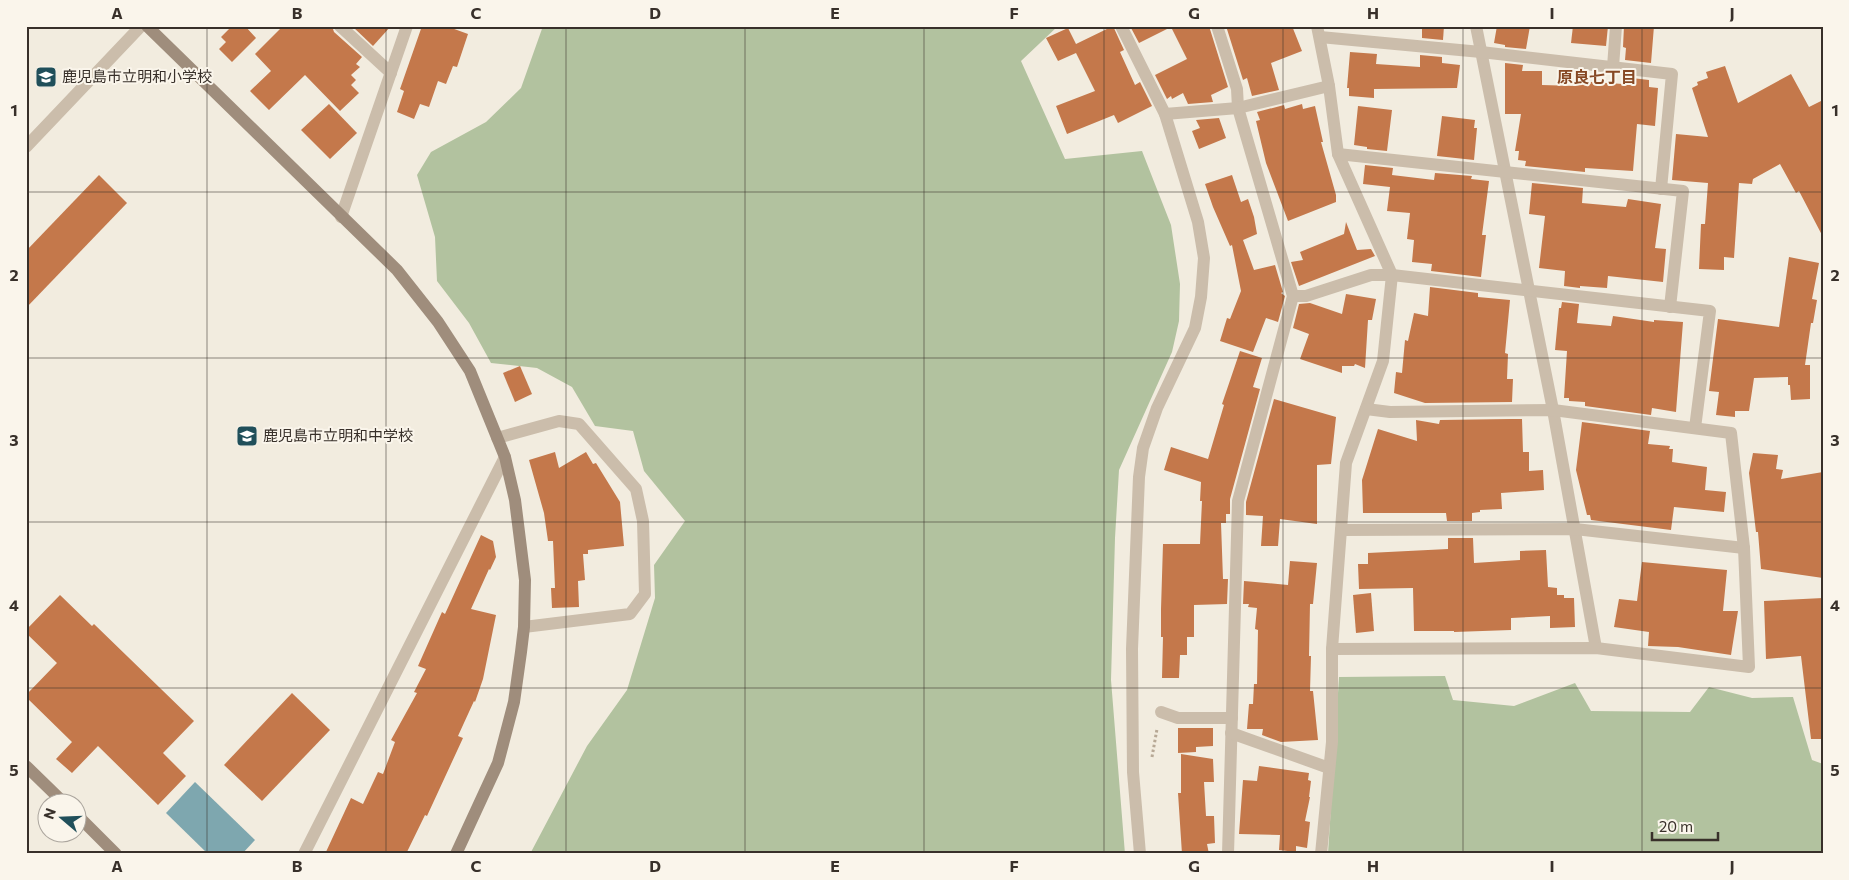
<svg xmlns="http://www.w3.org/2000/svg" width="1849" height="880" font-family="Commissioner,'Noto Sans JP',sans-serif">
  <rect width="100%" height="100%" fill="#f2ecdf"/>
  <g fill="#b2c29f">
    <path d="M543 26H1058L1021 61 1065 159 1142 151 1171 225 1180 284 1179 321 1172 352 1119 470 1115 538 1111 680 1125 854H530L587 746 627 690 655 598 654 565 685 521 644 471 633 431 595 426 572 387 537 368 491 363 469 323 437 281 435 237 417 175 431 152 486 122 521 88Z"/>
    <path d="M1445 676 1453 700 1514 706 1575 683 1591 711 1690 712 1709 687 1752 698 1793 697 1812 760 1823 764V854H1328L1339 677Z"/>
  </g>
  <path fill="#7ea7af" d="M195 782 255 840 242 854H208L166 813Z"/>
  <g fill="#c4784b">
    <path d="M232 26H245L256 38 232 62 219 49 226 42 221 37Z"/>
    <path d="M283 26H332L334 32 362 57 356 64 360 67 351 75 356 80 351 85 359 93 340 111 305 75 269 110 250 91 271 71 255 54Z"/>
    <path d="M352 26H391L373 46Z"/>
    <path d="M422 26H446L468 34 457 67 453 66 446 84 438 81 429 107 420 104 414 119 397 112 404 91 400 89Z"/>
    <path d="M1113 26 1124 50 1120 52 1135 85 1140 82 1152 106 1118 123 1114 115 1067 134 1056 106 1095 91 1076 53 1058 61 1046 38 1068 28 1076 44Z"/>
    <path d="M1130 26H1209L1228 87 1211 95 1213 102 1188 104 1183 93 1172 99 1171 96 1167 99 1155 75 1187 59 1171 27 1139 43Z"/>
    <path d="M1226 26H1292L1302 51 1271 63 1279 90 1252 96 1247 78 1243 80Z"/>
    <path d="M1422 26H1444L1443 40 1422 38Z"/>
    <path d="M1497 26H1530L1526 49 1505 47V45L1494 43Z"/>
    <path d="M1573 26H1608L1606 46 1571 43Z"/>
    <path d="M1624 26H1654L1651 63 1625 60 1626 48 1623 47Z"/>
    <path d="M1350 52 1377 54 1376 64 1420 67V55L1442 57V63L1460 65 1457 88 1374 89V98L1349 96V88H1347Z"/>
    <path d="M1505 63 1523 65 1522 71H1542V85L1576 86 1577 81 1623 84V77L1649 80V87L1658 88 1655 126 1637 124 1633 171 1585 168V172L1525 166 1526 161 1518 160 1519 151H1515L1521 114H1505Z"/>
    <path d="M1725 66 1738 103 1791 74 1809 107 1823 100V237L1799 191 1796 193 1780 164 1753 179 1752 184 1739 183 1734 258 1724 257V270L1699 269 1701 224H1705L1708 183 1672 180 1676 134 1708 137 1692 88 1698 85 1697 82 1708 78 1706 72Z"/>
    <path d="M329 104 357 133 330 159 301 130Z"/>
    <path d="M1302 104 1303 109 1315 106 1323 142H1321L1336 195V202L1288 221 1266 163 1256 121 1260 120 1257 112 1284 105 1285 109Z"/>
    <path d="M1358 106 1392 110 1387 151 1367 149V147L1354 145Z"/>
    <path d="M1442 116 1475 120 1474 128H1477L1474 160 1437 156Z"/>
    <path d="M1219 118 1226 138 1199 149 1192 131 1200 128 1196 120Z"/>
    <path d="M1365 165 1393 168 1392 175 1434 180 1435 173 1472 176 1471 179 1489 181 1482 235H1486L1481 277 1431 271 1432 264 1412 262 1414 240 1407 239 1410 213 1387 211 1390 187 1363 184Z"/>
    <path d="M99 175 127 203 26 308V251Z"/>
    <path d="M1232 175 1241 202 1248 199 1254 217 1257 234 1243 240 1254 270 1275 265 1283 292 1281 293 1285 296 1278 322 1266 318 1253 352 1220 341 1227 318 1230 319 1241 291 1232 245 1230 246 1213 207 1205 184Z"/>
    <path d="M1532 183 1583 188 1582 203 1626 207 1628 199 1661 204 1655 248 1666 249 1663 282 1608 276 1607 288 1580 286V288L1564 286 1565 271 1539 268 1545 216 1529 214Z"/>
    <path d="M1346 222 1357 250 1371 249 1375 256 1299 286 1291 262 1303 260 1300 252 1344 234Z"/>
    <path d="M1789 257 1819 263 1812 299 1817 300 1813 323H1811L1805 365H1810V399L1791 400 1790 385H1788V377L1754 378 1749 411H1735V417L1716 415 1719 392 1709 391 1718 319 1779 327Z"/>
    <path d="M1430 287 1478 293V297L1510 300 1505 353 1508 354 1507 379H1513L1512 402 1425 403 1394 393 1396 372 1402 373 1405 340 1408 341 1414 313 1428 316Z"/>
    <path d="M1346 294 1376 299 1372 320H1368L1365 368 1355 364 1354 366H1342V373L1300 359 1309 334 1293 328 1299 304 1310 303 1342 314Z"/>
    <path d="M1562 302 1579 304 1577 323 1611 326 1613 316 1654 322V320L1683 322 1676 412 1652 408 1651 415 1585 406V402L1569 401V398H1564L1567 351 1555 350 1559 308H1561Z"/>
    <path d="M1240 351 1262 358 1253 387 1260 389 1230 499V514H1226V523H1221L1223 579H1228L1227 604 1194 605V637H1187V655H1180L1179 678H1162L1163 637H1161V609L1163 544H1200L1202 501H1200L1201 482 1164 470 1171 447 1208 459 1224 405 1222 404Z"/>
    <path d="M520 366 532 394 515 402 503 373Z"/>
    <path d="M1274 399 1336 417 1331 464 1317 465V524L1280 519 1278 546H1261L1263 516 1246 515V502Z"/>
    <path d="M1511 419H1522L1523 452H1529V471L1543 470 1544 490 1501 493 1502 509 1480 510V512L1472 513V521H1447L1446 513H1363L1362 480 1378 429 1417 441 1416 420 1439 424 1440 420Z"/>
    <path d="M1582 422 1650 431 1648 444 1670 446 1669 449H1673L1672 462 1707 467 1705 490 1726 492 1724 512 1674 507 1671 530 1591 520 1590 515H1587L1576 470Z"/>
    <path d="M555 452 559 468 586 452 593 464 596 463 620 502 624 546 588 550V554H583L585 580 578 581 579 607 552 608 551 588H555L553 541H548L544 513 529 460Z"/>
    <path d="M1753 453 1778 455 1776 469 1783 470 1781 479 1823 472V578L1761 569 1758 532H1756L1749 473Z"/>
    <path d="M481 535 493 541 496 557 490 570 489 569 471 609 496 615 483 679 475 702 474 701 458 736 463 738 427 816 425 815 406 854H325L351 798 363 804 378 772 383 774 395 742 391 740 417 693 414 692 426 669 418 666 442 612 445 614Z"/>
    <path d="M1448 538H1473L1474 563 1520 560V551L1546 550 1548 587 1557 588V595H1564V598H1574L1575 627 1550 628V616L1511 618V630L1454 632V631H1414L1413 588 1359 589 1358 564H1368V553L1448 549Z"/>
    <path d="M1290 561 1317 563 1313 604H1310L1309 656H1311L1310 691H1313L1318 740 1281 742 1262 735 1263 729H1247L1249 704H1253L1254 684H1257L1258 630 1255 629 1257 608 1248 607 1249 604H1243L1244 581 1288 585Z"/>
    <path d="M1642 562 1727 570 1723 611H1738L1731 655 1678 647 1648 646 1649 632 1614 627 1619 599 1637 601Z"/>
    <path d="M1371 593 1374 631 1356 633 1353 595Z"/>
    <path d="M60 595 92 626 94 624 194 721 163 753 186 776 158 805 98 746 72 773 56 759 72 742 26 697V695L57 663 26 633V630Z"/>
    <path d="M1823 598V739H1811L1801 656 1766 659 1764 601Z"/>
    <path d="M292 693 330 730 262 801 224 765Z"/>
    <path d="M1178 728H1213V746L1196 747V752L1178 753Z"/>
    <path d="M1181 754 1213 759 1214 782H1204L1206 816H1214L1215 843 1207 844 1209 854H1182L1178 793H1181Z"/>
    <path d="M1259 766 1309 773 1308 780 1311 781 1309 797H1310L1305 821 1310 822 1307 848 1296 846V852L1279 850 1280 835 1239 834 1243 780 1257 781Z"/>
  </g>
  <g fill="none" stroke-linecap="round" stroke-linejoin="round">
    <path stroke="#b7a895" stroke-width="3" stroke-dasharray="2.5 2.5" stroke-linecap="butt" d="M1152 757 1157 729"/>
    <g stroke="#cbbdab" stroke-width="12">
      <path d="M340 26 391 73"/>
      <path d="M1121 26 1165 114 1198 222 1204 258 1201 297 1195 328 1157 408 1143 448 1139 477 1132 649 1133 772 1140 854"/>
      <path d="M1217 26 1237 89 1238 108 1293 296 1238 501 1228 854"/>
      <path d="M1317 26 1329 86 1338 154 1392 275 1383 361 1346 463 1332 649V742L1321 854"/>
      <path d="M1476 26 1553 410 1596 648"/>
      <path d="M1320 37 1481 52 1672 74 1661 189"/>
      <path d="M1613 67 1616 26"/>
      <path d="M1165 114 1238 108 1329 86"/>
      <path d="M26 147 141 26"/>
      <path d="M1338 154 1683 191 1670 307"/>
      <path d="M341 217 407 26"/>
      <path d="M1293 296H1306L1371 275H1392L1710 311 1695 428"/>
      <path d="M497 438 559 421 579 424 636 489 643 521 645 594 630 614 524 627"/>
      <path d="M1341 530 1575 529 1744 548"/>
      <path d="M1332 649 1596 648 1749 667 1744 548 1731 433 1553 410 1390 412 1366 409"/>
      <path d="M1161 712 1178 718H1232"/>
      <path d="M1231 733 1329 768"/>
      <path d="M304 854 505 457"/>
    </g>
    <g stroke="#9f8d7c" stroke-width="12">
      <path d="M147 26 397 270 438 322 470 371 505 457 515 500 525 580 524 627 521 652 514 702 498 763 456 854"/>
      <path d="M26 766 63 802"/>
      <path d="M78 816 116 854"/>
    </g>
  </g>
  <path fill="none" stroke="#38302a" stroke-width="1" stroke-opacity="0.55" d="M207 26V854M386 26V854M566 26V854M745 26V854M924 26V854M1104 26V854M1283 26V854M1463 26V854M1642 26V854M26 192H1823M26 358H1823M26 522H1823M26 688H1823"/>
  <defs>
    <g id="school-square" transform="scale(1.125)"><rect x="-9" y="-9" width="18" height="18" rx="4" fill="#204f5a" stroke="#faf5eb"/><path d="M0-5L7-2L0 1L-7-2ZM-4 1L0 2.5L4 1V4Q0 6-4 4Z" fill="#fff"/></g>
  </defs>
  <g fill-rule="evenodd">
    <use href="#school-square" x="46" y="77"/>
    <use href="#school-square" x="247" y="436"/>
  </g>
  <g text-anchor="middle" stroke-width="4" stroke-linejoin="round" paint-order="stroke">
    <g font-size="15" fill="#38302a" stroke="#faf5eb" text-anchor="start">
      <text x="62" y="82">鹿児島市立明和小学校</text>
      <text x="263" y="441">鹿児島市立明和中学校</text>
    </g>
    <g font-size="16" font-weight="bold" fill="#864824" stroke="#faf5eb">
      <text x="1597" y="83">原良七丁目</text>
    </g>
  </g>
  <rect width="1849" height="880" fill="none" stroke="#faf5eb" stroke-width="55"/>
  <g transform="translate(62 818) rotate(289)"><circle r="24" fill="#faf5eb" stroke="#aca69e"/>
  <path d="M0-4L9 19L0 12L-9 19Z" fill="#204f5a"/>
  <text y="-8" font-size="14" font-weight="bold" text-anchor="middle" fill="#38302a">N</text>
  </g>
  <path d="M1652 832v8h66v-8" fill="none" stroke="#38302a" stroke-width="2.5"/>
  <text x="1659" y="832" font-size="15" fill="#38302a" stroke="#faf5eb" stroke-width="4" paint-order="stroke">20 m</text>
  <rect x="28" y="28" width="1794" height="824" fill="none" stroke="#38302a" stroke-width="2"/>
  <g font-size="16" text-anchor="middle" font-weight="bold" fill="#38302a">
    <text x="117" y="19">A</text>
    <text x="297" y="19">B</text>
    <text x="476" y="19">C</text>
    <text x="655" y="19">D</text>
    <text x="835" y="19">E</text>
    <text x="1014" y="19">F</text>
    <text x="1194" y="19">G</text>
    <text x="1373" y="19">H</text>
    <text x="1552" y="19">I</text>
    <text x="1732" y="19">J</text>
    <text x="14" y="116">1</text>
    <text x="1835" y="116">1</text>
    <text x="14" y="281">2</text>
    <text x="1835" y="281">2</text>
    <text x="14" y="446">3</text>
    <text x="1835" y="446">3</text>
    <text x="14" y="611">4</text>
    <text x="1835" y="611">4</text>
    <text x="14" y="776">5</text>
    <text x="1835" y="776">5</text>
    <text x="117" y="872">A</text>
    <text x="297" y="872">B</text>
    <text x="476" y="872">C</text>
    <text x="655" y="872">D</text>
    <text x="835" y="872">E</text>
    <text x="1014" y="872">F</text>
    <text x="1194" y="872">G</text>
    <text x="1373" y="872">H</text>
    <text x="1552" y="872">I</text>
    <text x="1732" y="872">J</text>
  </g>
</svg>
